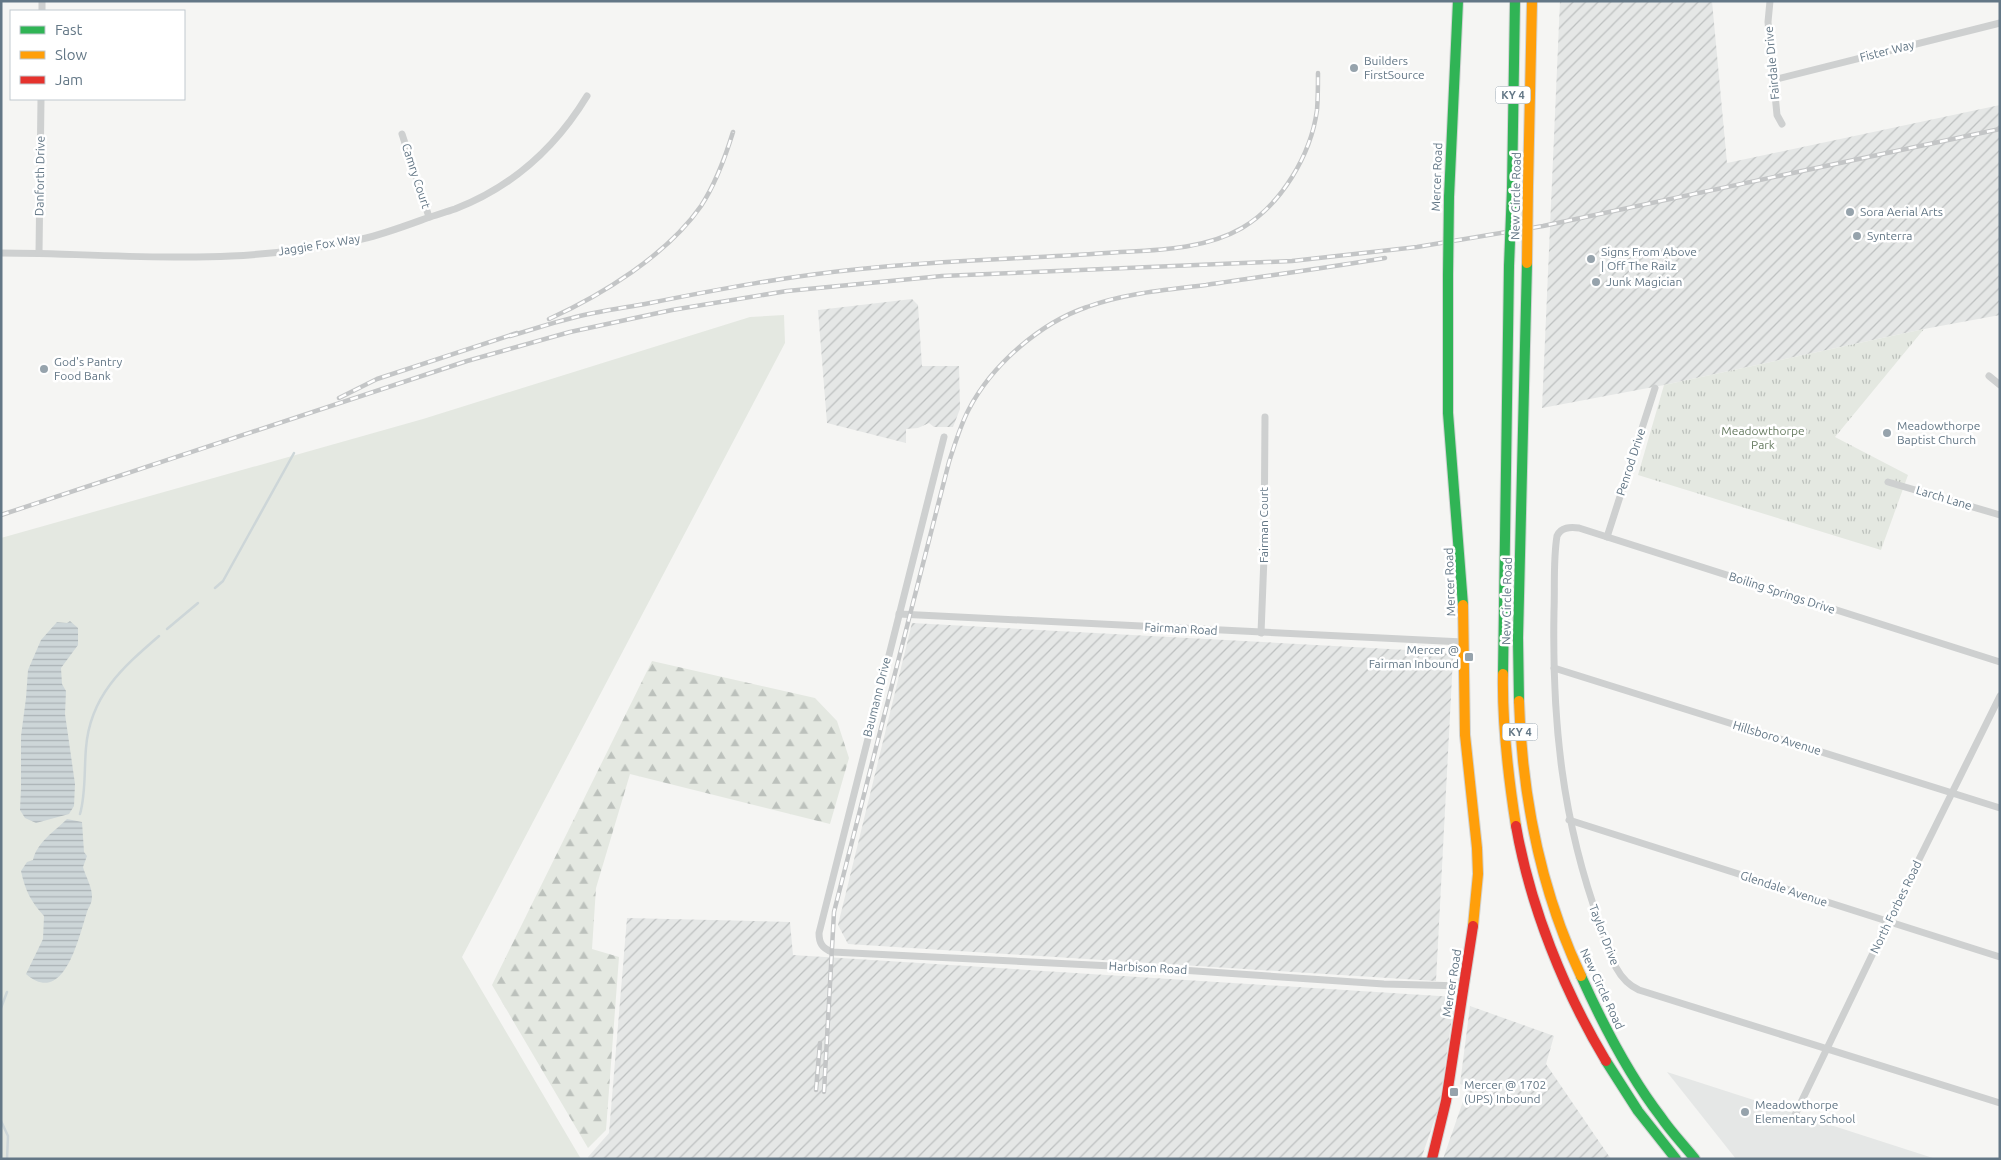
<svg xmlns="http://www.w3.org/2000/svg" width="2001" height="1160" font-family="Ubuntu,sans-serif">
  <defs>
    <pattern id="industrial-furrows" width="10" height="10" patternUnits="userSpaceOnUse" patternTransform="scale(1.25)"><rect width="10" height="10" fill="#e5e7e6"/><path d="M-1 1l2-2M0 10L10 0M9 11l2-2" fill="none" stroke="#bdc0c0"/></pattern>
    <pattern id="forest-firs" width="22" height="20" patternUnits="userSpaceOnUse" patternTransform="scale(1.25)"><rect width="22" height="20" fill="#e4e8e1"/><path d="M5 1l3.5 6h-7zM16 11l3.5 6h-7z" fill="#bcc1bc"/></pattern>
    <pattern id="park-tufts" width="24" height="20" patternUnits="userSpaceOnUse" patternTransform="scale(1.25)"><rect width="24" height="20" fill="#e4e8e1"/><path d="M3 7l-1-3M5 7V3M7 7l1-3M15 17l-1-3M17 17v-4M19 17l1-3" fill="none" stroke="#bcc1bc"/></pattern>
    <pattern id="water-rules" width="6" height="5" patternUnits="userSpaceOnUse" patternTransform="scale(1.25)"><rect width="6" height="5" fill="#cdd6d8"/><path d="M0 2.5h6" fill="none" stroke="#aab2b5"/></pattern>
  </defs>
  <rect width="100%" height="100%" fill="#f5f5f3"/>
  <path fill="#e5e7e6" d="M1667 1072 1936 1159H1736Z"/>
  <g fill="url(#industrial-furrows)">
    <path d="M1560 1H1712L1727 163 2000 105V315L1924 329 1664 385 1542 408Z"/>
    <path d="M912 299 918 305 922 366H959L960 409 953 427H934L929 423 918 428 906 429V443L827 423 818 310Z"/>
    <path d="M912 623 1444 652 1453 658 1436 981 848 944 838 925Z"/>
    <path d="M627 918 790 922 793 955 1455 997 1439 1107 1421 1159H589L588 1157 609 1133Z"/>
    <path d="M1470 1006 1554 1036 1546 1064 1611 1159H1443L1468 1087 1460 1084Z"/>
  </g>
  <path fill="#e4e8e1" d="M784 315 785 343 462 957 581 1159H1V538L423 419 750 317Z"/>
  <path fill="url(#forest-firs)" d="M652 661 815 698 837 721 849 758 830 824 630 774 596 888 592 949 619 957 606 1130 588 1148 492 985Z"/>
  <path fill="url(#park-tufts)" d="M1924 329 1835 437 1908 475 1881 550 1638 475 1664 385Z"/>
  <g fill="url(#water-rules)">
    <path d="M70 621 78 628V645L61 668 62 684 66 691 65 714 75 784 74 806 69 814 36 823 25 818 20 810 21 788V736L26 698 28 670 41 640 57 622 67 623Z"/>
    <path d="M67 819 82 822 84 852 87 856 83 867C87 881 98 895 88 909 79 935 65 1008 26 974L43 939 44 916C31 902 25 890 21 871L27 862 33 860C37 842 55 831 67 819Z"/>
  </g>
  <g fill="none" stroke-linecap="round" stroke-linejoin="round">
    <g stroke="#cdd6d8" stroke-width="2.5">
      <path d="M215 588 223 581 294 453"/>
      <path d="M167 629 198 603"/>
      <path d="M80 814C86 793 84 770 86 748 90 696 122 668 159 636"/>
      <path d="M1 1008 7 992"/>
      <path d="M1 1121 8 1136 7 1159"/>
    </g>
    <g stroke="#d1d3d3" stroke-width="12">
      <g id="fast">
        <path d="M1512 189 1515 1"/>
        <path d="M1449 197 1458 1"/>
        <path d="M1448 275V413L1463 605"/>
        <path d="M1503 674 1509 266"/>
        <path d="M1519 701 1518 638 1527 263"/>
        <path d="M1581 976C1603 1025 1628 1074 1661 1117 1671 1132 1684 1145 1695 1159"/>
        <path d="M1606 1061 1638 1111 1676 1159"/>
      </g>
    </g>
    <g stroke="#d1d3d3" stroke-width="12">
      <g id="slow">
        <path d="M1528 186 1532 1"/>
        <path d="M1463 605 1465 735 1477 848 1478 874 1473 926"/>
        <path d="M1503 674C1502 726 1508 775 1516 826"/>
        <path d="M1519 701C1522 795 1541 891 1581 976"/>
      </g>
    </g>
    <g stroke="#d1d3d3" stroke-width="12">
      <g id="jam">
        <path d="M1516 826C1530 906 1564 991 1606 1061"/>
        <path d="M1432 1159 1446 1101 1473 926"/>
      </g>
    </g>
    <g stroke="#ced0d0" stroke-width="7">
      <path d="M1770 1 1768 22 1777 115 1782 124"/>
      <path d="M42 11V1"/>
      <path d="M1773 80 2000 23"/>
      <path d="M402 134 429 217"/>
      <path d="M1 253C78 253 155 260 231 256 275 254 319 248 362 239 384 234 405 226 427 218 436 215 446 212 455 209 512 187 556 147 587 96"/>
      <path d="M39 253 41 99"/>
      <path d="M1989 376 2000 385"/>
      <path d="M944 437 819 933C819 943 822 948 832 952L1152 968 1384 984 1464 986"/>
      <path d="M1888 482 2000 515"/>
      <path d="M1607 537 1655 388"/>
      <path d="M899 614 1463 642"/>
      <path d="M1261 633 1264 557 1265 417"/>
      <path d="M2000 662 1579 528C1570 527 1561 527 1557 536 1553 560 1555 587 1554 611 1552 722 1562 820 1600 924 1608 948 1614 979 1639 990L2000 1103"/>
      <path d="M1554 668 2000 808"/>
      <path d="M1569 820 2000 957"/>
      <path d="M1793 1119 1888 922 2000 696"/>
    </g>
    <use href="#fast" stroke="#30b455" stroke-width="10"/>
    <use href="#slow" stroke="#ff9f0a" stroke-width="10"/>
    <use href="#jam" stroke="#e5322d" stroke-width="10"/>
    <g stroke="#c3c5c6" stroke-width="4.5">
      <g id="rail">
        <path d="M549 319C602 295 667 255 701 206 716 183 725 158 733 132"/>
        <path d="M510 336C531 330 551 323 572 318 598 311 624 308 650 303 720 289 789 276 860 269 942 260 1024 259 1106 253 1151 250 1202 251 1242 228 1281 205 1311 155 1317 110 1318 98 1318 86 1318 73"/>
        <path d="M339 398 377 379 517 333"/>
        <path d="M1 515 467 361 570 332 672 310 787 291 942 276 1292 261 1417 247 1543 226 2000 129"/>
        <path d="M816 1090 820 1043"/>
        <path d="M824 1092 834 912 949 462C955 444 960 426 969 409 992 365 1040 323 1087 307 1125 293 1166 290 1206 285 1265 276 1326 268 1385 258"/>
      </g>
    </g>
    <use href="#rail" stroke="#fff" stroke-width="2.5" stroke-dasharray="8" stroke-linecap="butt"/>
    <g stroke="#d1d3d3" stroke-width="12" stroke-linecap="butt">
      <g id="fast-bridge">
        <path d="M1509 266 1512 189"/>
        <path d="M1448 275 1449 197"/>
      </g>
    </g>
    <g stroke="#d1d3d3" stroke-width="12" stroke-linecap="butt">
      <path id="slow-bridge" d="M1527 263 1528 186"/>
    </g>
    <use href="#fast-bridge" stroke="#30b455" stroke-width="10"/>
    <use href="#slow-bridge" stroke="#ff9f0a" stroke-width="10"/>
  </g>
  <g fill="#96a3ac" stroke="#fff" stroke-width="2">
    <circle cx="1354" cy="68" r="5"/>
    <circle cx="1850" cy="212" r="5"/>
    <circle cx="1857" cy="236" r="5"/>
    <circle cx="1591" cy="259" r="5"/>
    <circle cx="1596" cy="282" r="5"/>
    <circle cx="44" cy="369" r="5"/>
    <circle cx="1887" cy="433" r="5"/>
    <rect x="1464" y="652" width="10" height="10" rx="2.5"/>
    <rect x="1449" y="1087" width="10" height="10" rx="2.5"/>
    <circle cx="1745" cy="1112" r="5"/>
  </g>
  <g text-anchor="middle" stroke-width="5" stroke-linejoin="round" paint-order="stroke">
    <g fill="#fff" stroke="#92a0aa" stroke-width="1">
      <rect x="1495.5" y="86.5" width="35" height="17" rx="4"/>
      <rect x="1502.5" y="723.5" width="35" height="17" rx="4"/>
    </g>
    <g font-size="11" font-weight="bold" fill="#637786">
      <text x="1513" y="99">KY 4</text>
      <text x="1520" y="736">KY 4</text>
    </g>
    <g font-size="12" fill="#637786" stroke="#fff">
      <text transform="translate(1887 51) rotate(-14)" y="4">Fister Way</text>
      <text transform="translate(1772 63) rotate(-95)" y="4">Fairdale Drive</text>
      <text transform="translate(40 176) rotate(-89)" y="4">Danforth Drive</text>
      <text transform="translate(416 176) rotate(72)" y="4">Camry Court</text>
      <text transform="translate(1437 177) rotate(-88)" y="4">Mercer Road</text>
      <text transform="translate(1516 196) rotate(-89)" y="4">New Circle Road</text>
      <text transform="translate(319 245) rotate(-9)" y="4">Jaggie Fox Way</text>
      <text transform="translate(1631 462) rotate(-72)" y="4">Penrod Drive</text>
      <text transform="translate(1944 498) rotate(17)" y="4">Larch Lane</text>
      <text transform="translate(1264 525) rotate(-90)" y="4">Fairman Court</text>
      <text transform="translate(1450 582) rotate(-92)" y="4">Mercer Road</text>
      <text transform="translate(1782 593) rotate(18)" y="4">Boiling Springs Drive</text>
      <text transform="translate(1507 601) rotate(-89)" y="4">New Circle Road</text>
      <text transform="translate(1181 629) rotate(3)" y="4">Fairman Road</text>
      <text transform="translate(877 697) rotate(-76)" y="4">Baumann Drive</text>
      <text transform="translate(1777 738) rotate(17)" y="4">Hillsboro Avenue</text>
      <text transform="translate(1784 889) rotate(18)" y="4">Glendale Avenue</text>
      <text transform="translate(1896 907) rotate(-64)" y="4">North Forbes Road</text>
      <text transform="translate(1604 935) rotate(69)" y="4">Taylor Drive</text>
      <text transform="translate(1148 968) rotate(3)" y="4">Harbison Road</text>
      <text transform="translate(1452 983) rotate(-81)" y="4">Mercer Road</text>
      <text transform="translate(1602 989) rotate(65)" y="4">New Circle Road</text>
    </g>
    <g font-size="12" fill="#637786" stroke="#fff" text-anchor="start">
      <text x="1364" y="65">Builders<tspan x="1364" dy="14">FirstSource</tspan></text>
      <text x="1860" y="216">Sora Aerial Arts</text>
      <text x="1867" y="240">Synterra</text>
      <text x="1601" y="256">Signs From Above<tspan x="1601" dy="14">| Off The Railz</tspan></text>
      <text x="1606" y="286">Junk Magician</text>
      <text x="54" y="366">God's Pantry<tspan x="54" dy="14">Food Bank</tspan></text>
      <text x="1897" y="430">Meadowthorpe<tspan x="1897" dy="14">Baptist Church</tspan></text>
      <text x="1459" y="654" text-anchor="end">Mercer @<tspan x="1459" dy="14">Fairman Inbound</tspan></text>
      <text x="1464" y="1089">Mercer @ 1702<tspan x="1464" dy="14">(UPS) Inbound</tspan></text>
      <text x="1755" y="1109">Meadowthorpe<tspan x="1755" dy="14">Elementary School</tspan></text>
    </g>
    <g font-size="12" fill="#687c62" stroke="#fff">
      <text x="1763" y="435">Meadowthorpe<tspan x="1763" dy="14">Park</tspan></text>
    </g>
  </g>
  <rect width="2001" height="1160" fill="none" stroke="#637786" stroke-width="5"/>
  <rect x="10" y="10" width="175" height="90" fill="#ffffff" stroke="#c1c9cf"/>
  <rect x="20" y="26" width="25" height="8" fill="#30b455" stroke="#c1c9cf"/>
  <text x="55" y="35" font-size="15" fill="#637786">Fast</text>
  <rect x="20" y="51" width="25" height="8" fill="#ff9f0a" stroke="#c1c9cf"/>
  <text x="55" y="60" font-size="15" fill="#637786">Slow</text>
  <rect x="20" y="76" width="25" height="8" fill="#e5322d" stroke="#c1c9cf"/>
  <text x="55" y="85" font-size="15" fill="#637786">Jam</text>
</svg>
